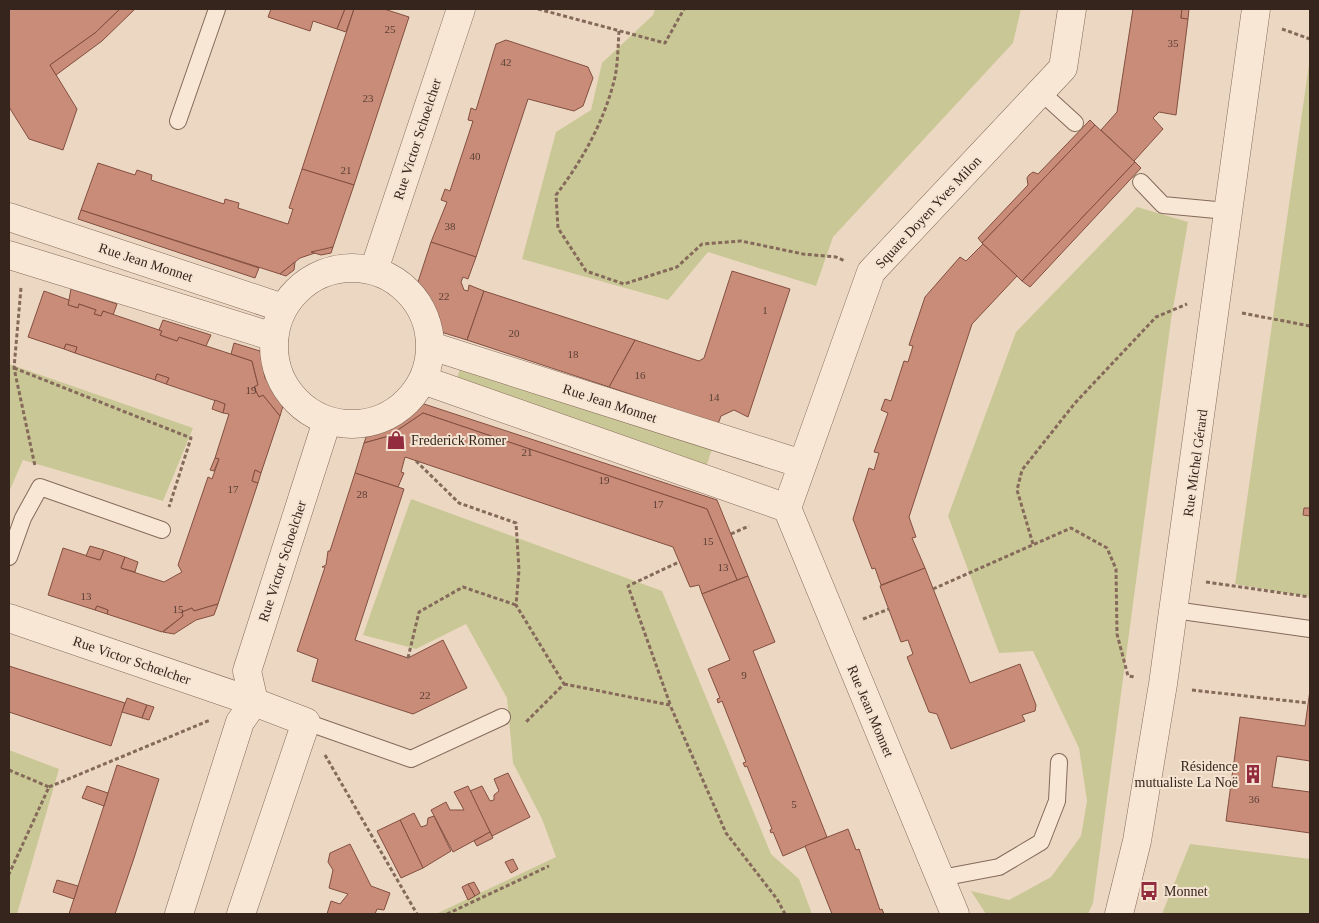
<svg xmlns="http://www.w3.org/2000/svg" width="1319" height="923" font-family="'Times New Roman',serif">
  <rect width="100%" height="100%" fill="#ecd8c2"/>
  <g fill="#cac796">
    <path d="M655 9H1021L1013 43 833 237 816 286 708 252 668 300 522 259 556 132 591 110 602 63 653 15Z"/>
    <path d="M1310 57V597L1235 584Z"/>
    <path d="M1137 207 1188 222 1171 320 1093 903 1088 914H986L971 891 1009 900 1051 877 1081 836 1087 801 1079 748 1033 651 999 653 948 516 1016 332Z"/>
    <path d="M462 363 713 446 702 479 451 396Z"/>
    <path d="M9 364 193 428 163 501 23 460 9 492Z"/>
    <path d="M411 499 662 591 771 854 799 879 812 914H436L556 857 542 819 513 763 507 698 466 624 416 649 363 635Z"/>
    <path d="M9 750 59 769 17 914H9Z"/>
    <path d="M1190 844 1310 859V914H1162Z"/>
  </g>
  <g fill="#c98c79" stroke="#834f40">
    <path d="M9 9H120L95 33 50 65 77 109 63 150 29 139 9 107Z"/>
    <path d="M120 9H135L102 41 56 75 50 65 95 33Z"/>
    <path d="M271 9H345L337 29 313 21 310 31 268 17Z"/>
    <path d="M345 9H354L346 32 337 29Z"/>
    <path d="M354 9H384L409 17 354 185 302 169Z"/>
    <path d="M1133 9H1182L1181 18 1188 19 1176 115 1159 112 1153 118 1163 129 1134 161 1101 130 1117 112Z"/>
    <path d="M1182 9H1189L1188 19 1181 18Z"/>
    <path d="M506 40 588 67 593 78 583 106 574 111 528 99 476 257 431 242 447 202 441 200 445 189 450 191 473 121 468 120 471 108 476 110 496 44Z"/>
    <path d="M1090 120 1095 125 982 243 978 238 1028 185 1027 178 1029 175 1033 172 1038 174Z"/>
    <path d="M1095 125 1135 162 1022 281 982 243Z"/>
    <path d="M1135 162 1141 168 1030 287 1022 281Z"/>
    <path d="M98 163 135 175 137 170 152 175 151 180 224 204 225 199 239 203 238 208 288 224 293 209 289 208 302 169 354 185 333 247 300 258 280 274 81 210Z"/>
    <path d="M81 210 259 268 255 278 78 219Z"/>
    <path d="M431 242 476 257 468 279 463 277 461 282 464 290 468 291 469 285 484 291 467 340 441 332 439 316 418 282Z"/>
    <path d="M983 244 1017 276 972 324 909 517 916 537 912 538 925 568 881 585 875 568 872 569 853 519 869 468 874 470 879 453 874 452 888 413 881 410 885 399 891 401 904 361 908 362 913 346 909 345 925 297 960 257 966 261Z"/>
    <path d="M333 247 331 253 321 255 311 252Z"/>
    <path d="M295 262 294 270 286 276 280 274Z"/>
    <path d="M732 271 790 289 748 417 734 410 721 416 718 424 609 387 635 340 699 361 704 358Z"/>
    <path d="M71 289 117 304 113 315 103 311 101 316 94 314 96 310 79 304 78 308 68 305Z"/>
    <path d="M44 291 69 300 68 305 78 308 79 304 96 310 94 314 101 316 103 311 162 331 160 335 177 341 179 337 252 361 258 385 254 387 259 397 263 395 280 416 261 473 255 470 252 481 258 483 218 604 194 611 192 608 182 612 183 616 162 632 107 614 108 610 97 606 95 610 48 595 63 548 100 560 104 550 125 557 121 568 164 582 182 572 178 565 208 477 212 479 219 459 215 458 229 414 223 413 225 404 166 384 169 378 157 374 155 380 75 353 77 347 66 344 64 349 28 337Z"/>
    <path d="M484 291 635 340 609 387 467 340Z"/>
    <path d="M163 320 211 335 206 346 179 337 177 341 160 335 162 331 159 330Z"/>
    <path d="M234 343 260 351 265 378 283 406 280 416 263 395 259 397 254 387 258 385 252 361 231 354Z"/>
    <path d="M66 344 77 347 75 353 64 349Z"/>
    <path d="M157 374 169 378 166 384 155 380Z"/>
    <path d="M215 400 225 404 223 413 212 409Z"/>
    <path d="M418 402 717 500 748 576 737 580 707 509 423 413 389 436 364 443 368 432 394 422Z"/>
    <path d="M423 413 707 509 737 580 702 594 699 585 690 587 673 547 405 457 401 472 404 473 398 487 355 473 364 443 389 436Z"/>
    <path d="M215 458 219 459 214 471 210 470Z"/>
    <path d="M255 470 261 473 258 483 252 481Z"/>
    <path d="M355 473 404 489 355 640 408 658 443 640 467 688 413 714 312 681 318 659 297 651 325 567H322L326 565 328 551H330Z"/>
    <path d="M1304 508H1310V516L1303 515Z"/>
    <path d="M90 546 104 550 100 560 86 556Z"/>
    <path d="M125 557 138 562 135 572 121 568Z"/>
    <path d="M925 568 970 683 1020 664 1036 705 1035 711 1022 715 1025 721 951 749 937 714 929 712 907 657 913 654 908 640 901 642 880 586Z"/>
    <path d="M748 576 775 642 753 651 827 837 783 856 773 832 771 833 770 830 772 829 747 766 745 767 743 763 746 762 722 701 718 703 717 699 720 698 708 669 730 660 702 594Z"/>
    <path d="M218 604 214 615 196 620 174 634 163 632 183 616 182 612 192 608 194 611Z"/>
    <path d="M97 606 108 610 107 614 95 610Z"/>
    <path d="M9 666 125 703 111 746 9 712Z"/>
    <path d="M1310 690V761L1277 756 1272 787 1310 792V833L1226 821 1240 717 1305 726Z"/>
    <path d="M127 698 147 705 142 718 122 712Z"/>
    <path d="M147 705 154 707 149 720 142 718Z"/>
    <path d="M117 765 159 779 134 858 115 914H69Z"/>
    <path d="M508 773 530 817 492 836 470 791 482 786 490 801 494 800V795L499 791 494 779Z"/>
    <path d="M87 786 108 793 104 806 82 798Z"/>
    <path d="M468 786 490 832 453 852 431 810 446 802 450 810H464L454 792Z"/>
    <path d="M414 813 421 827 427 825 428 818 434 816 451 851 423 868 400 820Z"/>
    <path d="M400 820 423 868 401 878 377 831Z"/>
    <path d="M848 829 856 850 859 849 880 910 882 909 884 914H832L805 846Z"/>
    <path d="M490 832 493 838 477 846 474 841Z"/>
    <path d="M350 844 371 886 390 893 384 910 377 909 375 914H327L331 901 340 904 348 894 329 888 333 870 328 862 330 853Z"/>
    <path d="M513 859 518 869 511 873 505 862Z"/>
    <path d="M57 880 78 886 74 899 53 892Z"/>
    <path d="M474 882 480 893 475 896 468 884Z"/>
    <path d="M468 884 475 896 468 900 462 887Z"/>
  </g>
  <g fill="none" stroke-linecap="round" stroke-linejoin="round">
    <g stroke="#85695a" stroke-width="18">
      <g id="service">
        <path d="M1041 92 1075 123"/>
        <path d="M178 121 217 9"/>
        <path d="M1141 182 1163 205 1227 211"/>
        <path d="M9 557 23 518 40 487 162 530"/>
        <path d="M1174 610 1310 629"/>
        <path d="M306 722 411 759 502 717"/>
        <path d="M941 878 999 867 1041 842 1057 801 1059 762"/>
      </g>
    </g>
    <g stroke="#85695a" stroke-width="29">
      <g id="minor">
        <path d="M9 217 283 308"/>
        <path d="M9 255 274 337"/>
        <circle cx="352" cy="346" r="78"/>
        <path d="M374 270 461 9"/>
        <path d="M431 346 802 464"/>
        <path d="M423 380 787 508"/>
        <path d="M9 618 254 702"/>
        <path d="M254 702 247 671 327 421"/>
        <path d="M179 914 240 722 254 702 306 722 241 914"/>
        <path d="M955 914 787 508 871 272 1063 68 1072 9"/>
      </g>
    </g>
    <g stroke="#85695a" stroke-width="29">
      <path id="tertiary" d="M1119 914 1137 841 1163 684 1256 9"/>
    </g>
    <g stroke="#85695a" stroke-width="3" stroke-dasharray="4 2.5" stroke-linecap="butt">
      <path d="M538 9 665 43 684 9"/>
      <path d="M1282 29 1310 39"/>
      <path d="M619 31C618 46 618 62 615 77 605 120 582 161 556 195L558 228 586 271 624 284 677 267 702 244 741 241 803 254 836 257 845 261"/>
      <path d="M21 288 14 368 35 466"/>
      <path d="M1242 313 1310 326"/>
      <path d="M14 368 191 438 169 507"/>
      <path d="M402 406 404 414"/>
      <path d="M416 461 459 503 516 523 519 570 516 605 564 684 525 723"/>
      <path d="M731 534 749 526"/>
      <path d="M1033 544 1017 490 1022 470 1075 403 1156 317 1187 304"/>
      <path d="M1206 582 1310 597"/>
      <path d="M933 589 1071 528 1107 548 1116 569 1117 634 1128 676 1135 677"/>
      <path d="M863 619 889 609"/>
      <path d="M408 658 419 612 463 587 516 605"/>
      <path d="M564 684 670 705 726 833 777 899 785 914"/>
      <path d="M1192 690 1308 703"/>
      <path d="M670 704 628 586 679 562"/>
      <path d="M325 755 417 914"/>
      <path d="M9 770 49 787 9 874"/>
      <path d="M49 787 210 720"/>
      <path d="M447 914 549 866"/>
    </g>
    <use href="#service" stroke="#f7e7d4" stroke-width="16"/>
    <use href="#minor" stroke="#f7e7d4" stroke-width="28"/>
    <use href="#tertiary" stroke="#f7e7d4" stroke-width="28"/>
  </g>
  <defs>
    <g id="shop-bare" transform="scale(1.5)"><path d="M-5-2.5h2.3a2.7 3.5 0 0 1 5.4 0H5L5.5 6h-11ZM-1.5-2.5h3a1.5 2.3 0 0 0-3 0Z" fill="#922c3e" stroke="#f4e4d1" stroke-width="2.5" paint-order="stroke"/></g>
    <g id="building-bare" transform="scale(1.5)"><path d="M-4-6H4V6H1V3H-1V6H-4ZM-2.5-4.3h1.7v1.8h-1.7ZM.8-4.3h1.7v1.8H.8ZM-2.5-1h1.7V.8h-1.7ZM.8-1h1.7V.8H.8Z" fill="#922c3e" stroke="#f4e4d1" stroke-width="2.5" paint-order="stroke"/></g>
    <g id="bus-bare" transform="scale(1.5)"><path d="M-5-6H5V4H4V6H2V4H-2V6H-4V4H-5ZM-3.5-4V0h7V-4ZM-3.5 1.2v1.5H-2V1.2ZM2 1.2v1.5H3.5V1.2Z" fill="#922c3e" stroke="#f4e4d1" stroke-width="2.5" paint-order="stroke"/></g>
  </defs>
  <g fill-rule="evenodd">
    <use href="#shop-bare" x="396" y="440"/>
    <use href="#building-bare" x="1253" y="774"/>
    <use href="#bus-bare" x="1149" y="891"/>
  </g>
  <g text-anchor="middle" stroke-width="4" stroke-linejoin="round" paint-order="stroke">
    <g font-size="11" fill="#5a3f34">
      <text x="390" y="33">25</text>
      <text x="1173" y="47">35</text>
      <text x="506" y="66">42</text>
      <text x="368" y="102">23</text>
      <text x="475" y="160">40</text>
      <text x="346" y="174">21</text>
      <text x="450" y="230">38</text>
      <text x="444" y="300">22</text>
      <text x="765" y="314">1</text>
      <text x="514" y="337">20</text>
      <text x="573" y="358">18</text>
      <text x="640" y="379">16</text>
      <text x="251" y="394">19</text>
      <text x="714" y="401">14</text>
      <text x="527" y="456">21</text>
      <text x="604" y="484">19</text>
      <text x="233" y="493">17</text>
      <text x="362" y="498">28</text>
      <text x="658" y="508">17</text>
      <text x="708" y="545">15</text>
      <text x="723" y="571">13</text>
      <text x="86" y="600">13</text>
      <text x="178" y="613">15</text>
      <text x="744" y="679">9</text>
      <text x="425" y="699">22</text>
      <text x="1254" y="803">36</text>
      <text x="794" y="808">5</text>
    </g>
    <g font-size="14" fill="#35251d" stroke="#f4e4d1">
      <text transform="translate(417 139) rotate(-72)" y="5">Rue Victor Schoelcher</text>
      <text transform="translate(928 212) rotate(-47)" y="5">Square Doyen Yves Milon</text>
      <text transform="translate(146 262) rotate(18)" y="5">Rue Jean Monnet</text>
      <text transform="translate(610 403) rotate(18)" y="5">Rue Jean Monnet</text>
      <text transform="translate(1195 463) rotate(-82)" y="5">Rue Michel Gérard</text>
      <text transform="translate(282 561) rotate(-72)" y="5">Rue Victor Schoelcher</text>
      <text transform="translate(132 660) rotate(19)" y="5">Rue Victor Schœlcher</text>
      <text transform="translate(871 711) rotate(67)" y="5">Rue Jean Monnet</text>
    </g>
    <g font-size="14" fill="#35251d" stroke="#f4e4d1" text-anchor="start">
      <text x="411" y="445">Frederick Romer</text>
      <text x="1238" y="771" text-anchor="end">Résidence<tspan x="1238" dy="16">mutualiste La Noë</tspan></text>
      <text x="1164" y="896">Monnet</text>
    </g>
  </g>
  <rect width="1319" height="923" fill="none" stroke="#35251d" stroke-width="20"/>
</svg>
